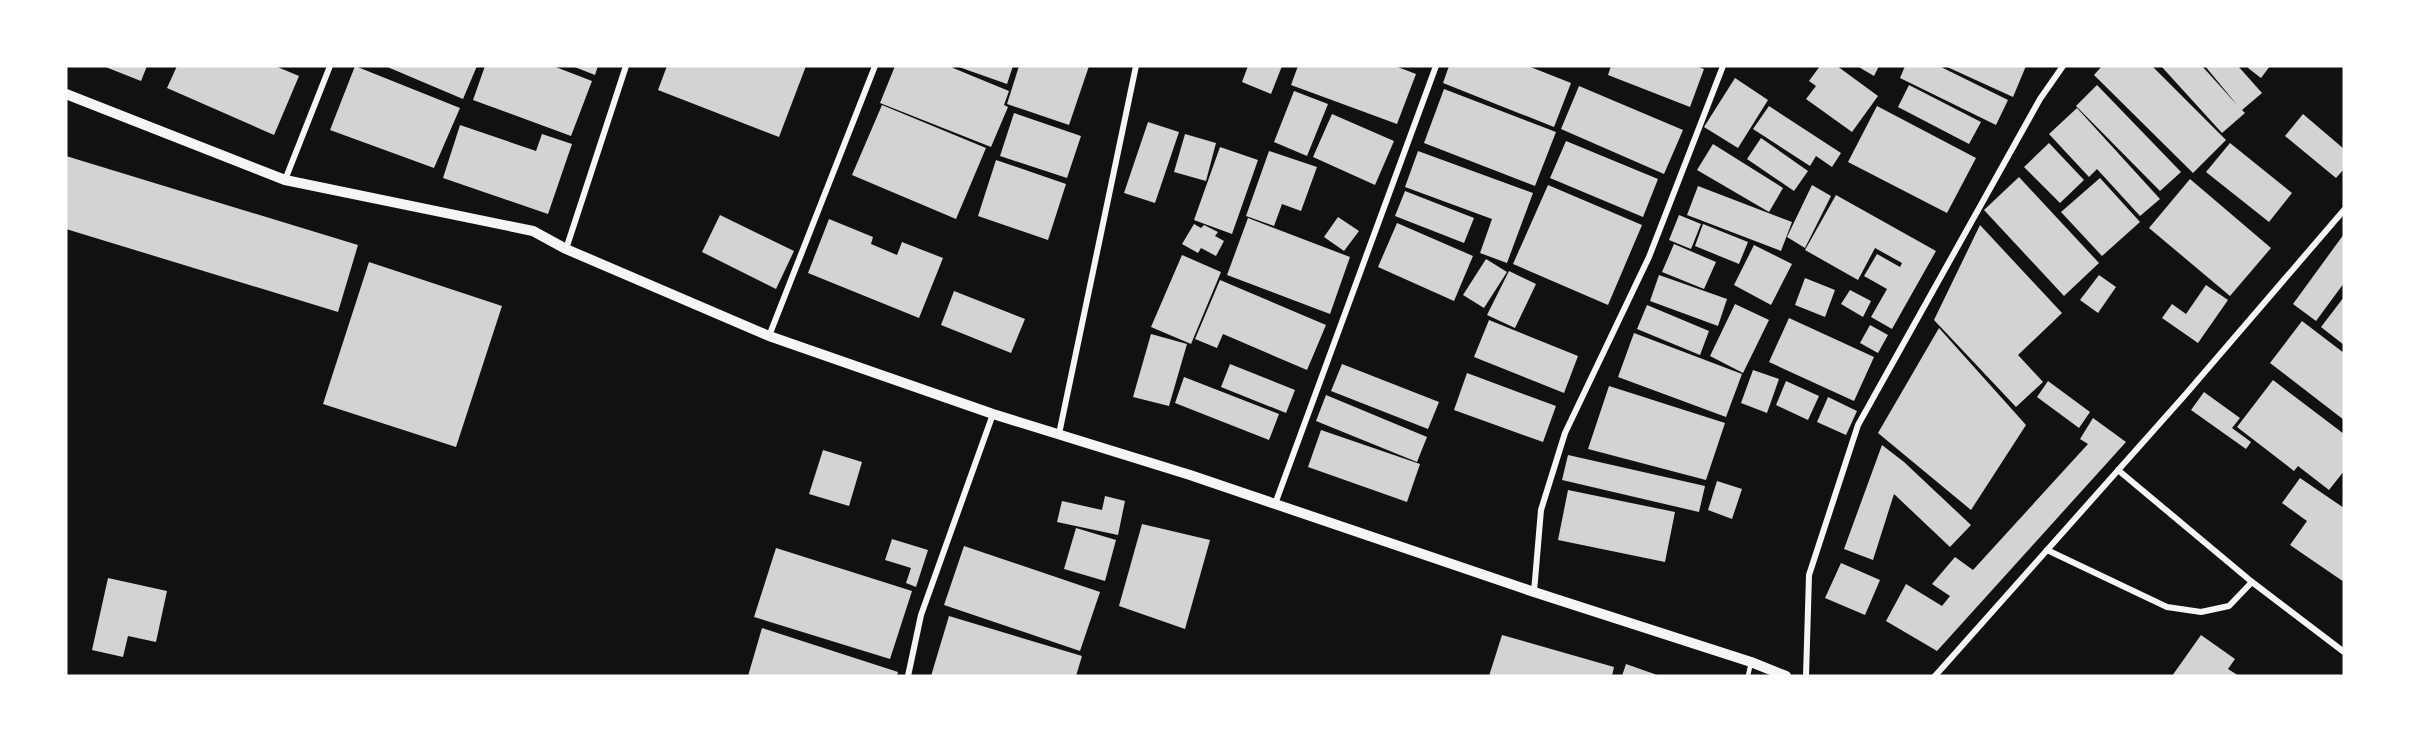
<svg xmlns="http://www.w3.org/2000/svg" width="2410" height="742" font-family="'IBM Plex Sans',sans-serif">
  <rect width="100%" height="100%" fill="#111"/>
  <g fill="#d3d3d3">
    <path d="M103 66H147L141 81Z"/>
    <path d="M177 66H275L299 76 274 135 167 88Z"/>
    <path d="M355 66 460 108 434 168 330 130Z"/>
    <path d="M385 66H477L463 99Z"/>
    <path d="M485 66H553L592 81 571 136 473 100Z"/>
    <path d="M572 66H598L595 75Z"/>
    <path d="M667 66H806L779 137 658 90Z"/>
    <path d="M895 66H952L953 68 1009 91 1004 105 1008 107 991 147 880 103Z"/>
    <path d="M956 66H1013L1007 84Z"/>
    <path d="M1019 66H1089L1069 125 1007 104Z"/>
    <path d="M1248 66H1282L1271 94 1242 82Z"/>
    <path d="M1298 66H1395L1416 74 1397 124 1291 85Z"/>
    <path d="M1449 66H1528L1571 83 1554 127 1443 83Z"/>
    <path d="M1611 66H1696L1704 69 1690 107 1608 75Z"/>
    <path d="M1820 66H1837L1878 96 1852 132 1806 99 1816 86 1809 81Z"/>
    <path d="M1857 66H1879L1874 76Z"/>
    <path d="M1905 66H1939L2008 100 1996 125 1900 78Z"/>
    <path d="M1945 66H2026L2013 97Z"/>
    <path d="M2102 66H2152L2226 140 2193 173 2094 75Z"/>
    <path d="M2161 66H2202L2238 106 2205 66H2238L2262 93 2242 110 2245 113 2222 133Z"/>
    <path d="M2249 66H2270L2261 78 2248 68Z"/>
    <path d="M1735 78 1768 100 1738 148 1704 127Z"/>
    <path d="M1909 85 1981 122 1969 144 1898 107Z"/>
    <path d="M2097 85 2181 172 2160 191 2076 106Z"/>
    <path d="M1579 86 1683 130 1664 174 1561 129Z"/>
    <path d="M1444 89 1556 132 1535 186 1424 143Z"/>
    <path d="M1294 91 1328 104 1307 156 1274 142Z"/>
    <path d="M882 105 986 148 956 219 852 175Z"/>
    <path d="M1769 106 1841 153 1832 167 1816 156 1810 166 1753 129Z"/>
    <path d="M1877 106 1976 158 1947 213 1848 162Z"/>
    <path d="M2077 108 2160 199 2140 216 2097 169 2089 177 2049 134Z"/>
    <path d="M1014 113 1081 136 1067 178 1000 156Z"/>
    <path d="M1332 114 1394 141 1375 185 1313 157Z"/>
    <path d="M2303 114 2344 149V169L2336 178 2285 136Z"/>
    <path d="M1148 122 1179 132 1155 203 1124 193Z"/>
    <path d="M460 125 536 151 542 134 572 144 548 214 443 178Z"/>
    <path d="M1185 134 1216 143 1206 181 1174 172Z"/>
    <path d="M1761 138 1808 171 1794 191 1747 159Z"/>
    <path d="M1566 141 1658 179 1643 217 1550 178Z"/>
    <path d="M2049 143 2084 180 2060 203 2024 167Z"/>
    <path d="M2230 143 2292 193 2269 222 2206 172Z"/>
    <path d="M1713 144 1783 188 1769 212 1697 170Z"/>
    <path d="M1220 147 1258 160 1232 234 1194 220Z"/>
    <path d="M1269 151 1317 167 1301 211 1282 204 1274 226 1246 216Z"/>
    <path d="M1418 151 1533 193 1507 263 1480 253 1492 219 1405 187Z"/>
    <path d="M66 156 358 245 338 312 66 229Z"/>
    <path d="M996 160 1066 184 1048 240 978 216Z"/>
    <path d="M2019 177 2099 263 2064 296 1984 210Z"/>
    <path d="M2100 178 2140 222 2102 256 2061 212Z"/>
    <path d="M2190 179 2271 248 2230 296 2149 228Z"/>
    <path d="M1548 185 1642 225 1608 305 1513 264Z"/>
    <path d="M1812 185 1831 196 1805 248 1787 237Z"/>
    <path d="M1698 186 1792 222 1781 251 1687 215Z"/>
    <path d="M1405 191 1474 218 1464 243 1395 216Z"/>
    <path d="M1836 195 1936 251 1892 329 1871 317 1887 289 1864 276 1877 254 1900 267 1902 263 1875 248 1858 280 1805 250Z"/>
    <path d="M720 215 794 251 776 289 702 252Z"/>
    <path d="M1679 215 1701 224 1691 249 1669 240Z"/>
    <path d="M1338 217 1359 231 1344 251 1324 237Z"/>
    <path d="M1248 218 1350 257 1330 314 1227 275Z"/>
    <path d="M829 219 873 237 871 244 897 255 902 242 943 258 919 318 808 273Z"/>
    <path d="M1397 223 1473 256 1454 301 1378 267Z"/>
    <path d="M1194 224 1201 228 1204 225 1218 232 1215 236 1224 241 1216 256 1201 248 1198 253 1182 244Z"/>
    <path d="M1703 224 1748 242 1739 264 1695 246Z"/>
    <path d="M1980 225 2062 313 2018 355 2043 382 2016 407 1934 320Z"/>
    <path d="M2344 234V283L2316 321 2293 304Z"/>
    <path d="M1674 244 1716 262 1704 289 1662 272Z"/>
    <path d="M1754 245 1792 264 1771 305 1734 285Z"/>
    <path d="M1182 255 1221 272 1191 344 1151 327Z"/>
    <path d="M1486 259 1507 272 1484 308 1463 295Z"/>
    <path d="M369 262 502 306 456 447 323 404Z"/>
    <path d="M1509 271 1536 284 1515 328 1487 315Z"/>
    <path d="M1659 275 1727 299 1718 326 1650 301Z"/>
    <path d="M2099 275 2116 287 2098 313 2080 300Z"/>
    <path d="M1805 278 1835 290 1825 317 1795 305Z"/>
    <path d="M1220 280 1326 325 1307 370 1223 334 1217 348 1195 339Z"/>
    <path d="M2206 285 2228 300 2198 343 2162 318 2172 304 2186 314Z"/>
    <path d="M1850 290 1871 301 1863 317 1841 304Z"/>
    <path d="M954 291 1025 319 1011 353 941 325Z"/>
    <path d="M2344 297V345L2321 327Z"/>
    <path d="M1735 304 1769 320 1743 373 1710 356Z"/>
    <path d="M1647 305 1709 331 1700 355 1637 329Z"/>
    <path d="M1789 318 1874 357 1854 401 1769 362Z"/>
    <path d="M1489 320 1578 356 1564 393 1474 357Z"/>
    <path d="M2302 321 2344 353V420L2270 363Z"/>
    <path d="M1870 325 1888 335 1878 353 1860 343Z"/>
    <path d="M1939 328 2026 425 1971 510 1878 433Z"/>
    <path d="M1634 333 1742 374 1726 417 1618 377Z"/>
    <path d="M1151 334 1187 344 1169 406 1133 397Z"/>
    <path d="M1230 364 1295 390 1286 413 1221 387Z"/>
    <path d="M1342 364 1439 402 1428 429 1331 391Z"/>
    <path d="M1753 370 1779 379 1767 413 1741 403Z"/>
    <path d="M1467 373 1556 406 1543 442 1454 410Z"/>
    <path d="M1184 377 1279 414 1269 440 1175 403Z"/>
    <path d="M2273 380 2344 434V471L2329 490 2298 466 2294 471 2237 427Z"/>
    <path d="M1786 381 1819 396 1808 420 1776 405Z"/>
    <path d="M2048 381 2090 412 2079 428 2037 397Z"/>
    <path d="M1609 386 1725 423 1706 480 1588 449Z"/>
    <path d="M2204 392 2240 418 2232 428 2251 442 2246 449 2191 410Z"/>
    <path d="M1326 395 1427 437 1417 462 1316 421Z"/>
    <path d="M1828 397 1857 411 1846 435 1817 422Z"/>
    <path d="M2093 418 2126 442 1937 651 1886 621 1906 584 1942 606 1950 596 1932 584 1955 557 1973 570 2088 444 2080 439Z"/>
    <path d="M1321 430 1420 464 1407 502 1308 467Z"/>
    <path d="M1882 445 1904 462 1971 525 1950 547 1894 494 1873 560 1844 549Z"/>
    <path d="M823 450 862 462 849 506 809 494Z"/>
    <path d="M1568 455 1705 486 1699 512 1562 480Z"/>
    <path d="M2300 478 2344 508V582L2290 545 2307 521 2282 503Z"/>
    <path d="M1717 481 1742 489 1732 519 1708 510Z"/>
    <path d="M1568 490 1675 512 1665 562 1558 540Z"/>
    <path d="M1105 496 1125 501 1118 535 1057 522 1062 501 1102 510Z"/>
    <path d="M1142 524 1210 540 1185 629 1119 606Z"/>
    <path d="M1076 528 1116 540 1105 581 1064 569Z"/>
    <path d="M892 539 928 550 916 587 906 583 911 568 885 560Z"/>
    <path d="M964 546 1100 592 1080 651 944 605Z"/>
    <path d="M776 548 912 591 890 659 754 617Z"/>
    <path d="M1841 563 1880 580 1865 615 1825 598Z"/>
    <path d="M108 578 167 591 156 642 128 636 123 657 92 650Z"/>
    <path d="M949 616 1082 656 1076 676H931Z"/>
    <path d="M762 628 898 672 897 676H748Z"/>
    <path d="M1502 635 1614 667 1612 676H1489Z"/>
    <path d="M2201 635 2235 659 2228 669 2239 676H2172Z"/>
    <path d="M1626 664 1660 676H1622Z"/>
  </g>
  <g fill="none" stroke-linecap="round" stroke-linejoin="round">
    <path stroke="#f5f5f5" stroke-width="4.5" d="M1748 676 1751 662"/>
    <g stroke="#f5f5f5" stroke-width="6">
      <path d="M285 180 330 66"/>
      <path d="M566 249 626 66"/>
      <path d="M769 336 875 66"/>
      <path d="M1059 434 1136 66"/>
      <path d="M2118 470 2252 582 2344 652"/>
      <path d="M1275 504 1436 66"/>
      <path d="M2047 550 2167 607 2201 612 2229 606 2252 582"/>
      <path d="M1534 592 1541 510 1565 433 1649 257 1723 66"/>
      <path d="M908 676 921 615 993 414"/>
      <path d="M1806 676 1809 575 1858 425 2040 99 2063 66"/>
      <path d="M1935 676 2185 395 2344 210"/>
    </g>
    <path stroke="#f5f5f5" stroke-width="10" d="M66 94 285 180 533 231 566 249 769 336 993 414 1190 475 1534 592 1751 662 1786 676"/>
  </g>
  <rect width="2410" height="742" fill="none" stroke="#ffffff" stroke-width="135"/>
</svg>
